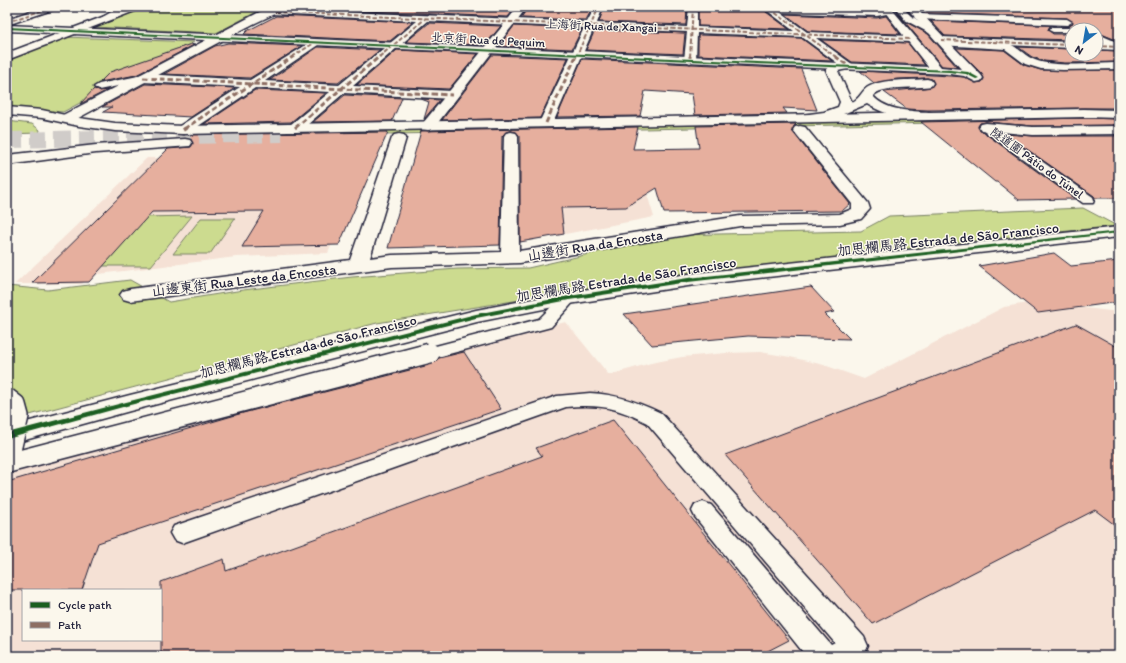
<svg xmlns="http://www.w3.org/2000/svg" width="1126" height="663" font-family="Itim,'LXGW WenKai TC',sans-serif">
  <rect width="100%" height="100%" fill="#fbf7ec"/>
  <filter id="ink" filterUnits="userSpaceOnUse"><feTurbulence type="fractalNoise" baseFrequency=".025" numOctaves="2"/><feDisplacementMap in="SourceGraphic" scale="8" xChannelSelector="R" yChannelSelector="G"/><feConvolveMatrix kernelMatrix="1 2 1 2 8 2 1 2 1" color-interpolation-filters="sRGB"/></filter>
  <g filter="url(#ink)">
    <g fill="#f5e1d5" fill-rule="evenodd">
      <path d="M632 145 654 217 518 243V147Z"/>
      <path d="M373 155 328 253 236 257 91 275 82 284H15L147 158Z"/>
      <path d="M1034 302 1119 312V656H7V465L388 365 566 322 609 375 651 363 682 357 726 353 760 352 790 357 824 365 864 379 1004 307ZM23 590H161V640H23Z"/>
    </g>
    <g fill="#ccdb8f" stroke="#777e65">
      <path d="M144 7H266L216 33 94 27Z"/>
      <path d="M65 37 194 42 63 112 7 107V61Z"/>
      <path d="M1051 116 1084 118 1087 120 395 134 344 133 401 129Z"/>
      <path d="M7 121 32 124 40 130 39 133 7 134Z"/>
      <path d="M1083 208 1117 226 952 243 922 256 700 271 377 323 7 421V286L48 290 130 280 169 302 243 290 352 277 457 269 528 268 672 235 861 231 889 216Z"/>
      <path d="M192 216 151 266H97L143 217Z"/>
      <path d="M201 218H235L210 254H173Z"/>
    </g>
    <g fill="#e6af9e" stroke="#22223b">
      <path d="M294 7H516L508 17 292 8Z"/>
      <path d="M528 7H593L586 20 521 18Z"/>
      <path d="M604 7H687L686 25 599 22Z"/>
      <path d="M698 7H763L766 12 789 29 698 26Z"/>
      <path d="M892 7 904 21 928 34 957 67 942 66Z"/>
      <path d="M917 7 1119 8V41L1096 32V30H1077L1073 27 1067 26 1073 23 1067 18 923 13Z"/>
      <path d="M785 14 877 18 886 16 900 34 808 31Z"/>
      <path d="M276 16 413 22 390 41 244 34 247 31Z"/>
      <path d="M931 21 1067 26H1050L1048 30 1053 34H1072V40L945 36Z"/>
      <path d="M429 23 501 26 485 45 406 42Z"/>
      <path d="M514 26 582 29 572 49 499 46Z"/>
      <path d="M595 30 685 33 683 54 586 50Z"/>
      <path d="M698 35 801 38 832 61 698 55Z"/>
      <path d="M821 40 908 43 925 65 852 62Z"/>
      <path d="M228 43H229L302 46 250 78 164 74 215 46Z"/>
      <path d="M191 44 194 45 136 75 100 82 110 72Z"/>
      <path d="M318 47 380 50 338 83 270 80Z"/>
      <path d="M1018 47 1072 49V54H1096V50L1119 51V62L1065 63 1044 61 1032 57Z"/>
      <path d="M956 48 1004 50 1024 65 1041 70H1119V108H1084L928 110 907 109 884 92 931 87 934 84 932 79 927 78 897 79 874 83 860 71 950 76 964 77 975 83 982 82 984 79 982 74Z"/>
      <path d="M397 50 478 54 449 89 357 85Z"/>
      <path d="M492 55 568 58 540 118 442 120Z"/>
      <path d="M582 59 801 69 817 110 783 108 787 113 695 115 692 94 645 91 640 116 557 117Z"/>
      <path d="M145 84 235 88 191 117 103 112 112 107H102Z"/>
      <path d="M94 89 99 91 108 90 80 104Z"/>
      <path d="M255 90 326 93 291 122 204 124Z"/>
      <path d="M345 95 402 98 392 121 313 122Z"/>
      <path d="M421 99 440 100 424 119 429 102Z"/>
      <path d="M1084 118 1119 119V125L1033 126 986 122 980 123 978 126 980 131 983 132 1075 199 1019 200 997 182H995L921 122Z"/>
      <path d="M795 124 796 125 794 126 792 131 850 204 842 211 664 213 657 188 626 207 561 208 564 234 520 242V136L516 132 511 131 506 132 502 136 500 245 388 248 421 131 638 127 633 149 699 148 696 126Z"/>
      <path d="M388 132 339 245 242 247 264 211 152 212 89 282 32 283 168 149 191 147 193 144 191 139 179 138 182 135Z"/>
      <path d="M1005 134 1033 136H1119V198H1095L1094 196Z"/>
      <path d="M1054 253 1071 266 1119 261V302L1038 313 979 266Z"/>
      <path d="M811 287 834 312 825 314 850 339 748 336 652 345 624 314Z"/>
      <path d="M1076 324 1119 348V528L1095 510 873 624 725 455Z"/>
      <path d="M464 352 501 409 98 543 82 590H7V482L239 414 433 364 439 358Z"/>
      <path d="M613 420 789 640 758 656H161V582L224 559 226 571 542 456 536 448Z"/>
    </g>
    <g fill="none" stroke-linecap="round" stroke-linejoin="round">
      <path stroke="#d0ccc9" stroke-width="16" stroke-dasharray="16 8" stroke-linecap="butt" d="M7 140 282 134"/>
      <g stroke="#22223b" stroke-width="3">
        <g id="service">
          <path d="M895 7H902L911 16 938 32 934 34H931L905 20Z"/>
          <path d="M1050 28H1072L1076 30H1072V32H1053L1049 30Z"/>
          <path d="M143 75 148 78 146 80 99 90 94 87 99 84Z"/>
          <path d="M986 124 990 125 1093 197 1094 200 1093 203H1083L982 129 981 127Z"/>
          <path d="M569 293 575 295 577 298 551 327 430 359 424 357 421 353 424 349 539 319 563 295Z"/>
          <path d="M590 393C616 394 638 402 661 413L864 637 868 646 864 655 806 656 695 517 692 511 695 505 703 502 711 505 831 645 835 643 647 423C616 407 600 404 566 407L182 543 174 540 170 533 174 526 557 396Z"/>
        </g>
      </g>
      <g stroke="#22223b" stroke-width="3">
        <g id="pedestrian">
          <path d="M43 7H56L55 9 7 25V19Z"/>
          <path d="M595 7H603L597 23 687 27 689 7H697V27L794 31 765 9 767 7H773L807 32 911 36 916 39 911 42 816 38 852 64 854 66 852 68H844L802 37 697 33 696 60 690 63 684 60 687 32 594 28 553 123 551 126H541L539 123 584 28 428 21 353 86 452 91 456 92 458 95 456 98 452 99 344 93 300 131 295 132 290 131 288 128 290 125 330 92 255 88 188 133 183 134 178 133 176 130 178 127 240 87 143 82 139 81 137 78 139 75 143 74 250 80 314 40 318 41 319 43 318 45 265 81 339 85 417 21 272 14 270 12 275 9 587 22Z"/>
          <path d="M941 37 1072 42V48L937 42 936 40Z"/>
          <path d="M1096 43 1119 44V50L1096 49Z"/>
        </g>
      </g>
      <g stroke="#22223b" stroke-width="3">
        <g id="minor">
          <path d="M120 7H131L109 20H103L101 18Z"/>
          <path d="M277 7H289L249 26 246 27 241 24 243 22Z"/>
          <path d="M518 7H527L433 129 428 130 423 129 421 126 423 123Z"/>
          <path d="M764 7 877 10 888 8 893 11 891 13 877 16 770 12 767 11Z"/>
          <path d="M919 14 1067 19 1072 22 1067 25 916 19 914 17 916 15Z"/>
          <path d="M1096 33 1119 43V50L1096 40Z"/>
          <path d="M944 40 1006 43C1018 46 1024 56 1035 60 1055 68 1097 63 1119 63V69L1063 70 1041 69 1025 64 1005 49 940 45 939 43 940 41Z"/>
          <path d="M848 63 852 64 854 66 852 68 838 71 852 102C860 99 862 90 868 87 884 78 909 81 927 79L931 80 933 83 931 86C918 89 880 85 873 96 886 111 911 111 929 112L934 113 936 116 934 119C916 123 882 114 867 104L831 119 812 122 802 121 800 118 802 115 824 112 838 107 840 102 826 70 833 65Z"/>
          <path d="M800 126 805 127 868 203 870 209 861 219 840 224 740 226 520 263 392 267 130 301 123 299 120 295 123 291 130 289 350 260 392 138 394 135 399 134 404 135 406 138 370 258 392 255 501 252 504 136 506 133 511 132 516 133 518 136 519 251 740 216 840 214 852 209V204L793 130 795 127Z"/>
        </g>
      </g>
      <g stroke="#22223b" stroke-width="3">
        <g id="tertiary">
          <path d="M881 7H890L941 67 961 69 906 7H915L981 75 983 78 981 81 976 82 964 76 950 74 7 31V25L928 67Z"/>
          <path d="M986 123 1033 127 1119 126V134L1033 135 981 130 979 127 981 124Z"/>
          <path d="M1119 227V237L688 286 569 304 477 322 130 411 7 445V427L130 395 476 310 569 292 688 274Z"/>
        </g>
      </g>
      <g stroke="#22223b" stroke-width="3">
        <g id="secondary">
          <path d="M129 7H141L140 9 7 60V53Z"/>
          <path d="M269 7H279L249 26 71 122H61L59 119 61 116Z"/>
        </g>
      </g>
      <g stroke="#22223b" stroke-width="3">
        <g id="primary">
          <path d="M7 107 42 110 79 118 115 123 183 126 1084 109 1119 110V118L1084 117 183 134 115 131 79 126 42 118 7 115Z"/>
          <path d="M185 139 190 140 192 143 190 146 96 153 7 165V155L96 145Z"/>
        </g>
      </g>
      <use href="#service" fill="#fbf7ec" fill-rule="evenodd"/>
      <use href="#pedestrian" fill="#fbf7ec" fill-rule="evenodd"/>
      <use href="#minor" fill="#fbf7ec" fill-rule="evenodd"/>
      <use href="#tertiary" fill="#fbf7ec" fill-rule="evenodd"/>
      <use href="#secondary" fill="#fbf7ec" fill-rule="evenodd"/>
      <use href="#primary" fill="#fbf7ec" fill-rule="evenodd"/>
      <g stroke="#22223b" stroke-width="22" stroke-linecap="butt">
        <path id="service-bridge" d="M7 398 16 405 19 416 8 463 430 353"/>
      </g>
      <use href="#service-bridge" stroke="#fbf7ec" stroke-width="19"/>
      <g stroke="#8d6e63" stroke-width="2" stroke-dasharray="4.5 2" stroke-linecap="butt">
        <path d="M770 9 836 57"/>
        <path d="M275 12 911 39"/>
        <path d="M7 22 52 7"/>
        <path d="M941 40 1072 45"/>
        <path d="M1096 46 1119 47"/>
        <path d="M292 57 314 43"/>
        <path d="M379 57 425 19"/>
        <path d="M576 57 599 7"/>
        <path d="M690 57 693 7"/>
      </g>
      <g stroke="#8d6e63" stroke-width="3" stroke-dasharray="5.5 3" stroke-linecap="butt">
        <path d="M835 56 848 66"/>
        <path d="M690 60V56"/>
        <path d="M143 78 452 95"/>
        <path d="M546 123 576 56"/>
        <path d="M295 128 380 56"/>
        <path d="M184 129 294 56"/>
      </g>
      <path stroke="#8d6e63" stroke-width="3.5" stroke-dasharray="7 3.5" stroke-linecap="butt" d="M183 130 186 128"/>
      <g stroke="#fbf7ec" stroke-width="2">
        <g id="cycleway">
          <path d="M7 27 757 62 950 70 968 72 979 78 976 79 966 74 950 72 757 64 7 29Z"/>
          <path d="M1119 231V233L688 282 569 300 476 318 130 405 7 439V433L130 401 476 314 569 296 688 278Z"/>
        </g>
      </g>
      <use href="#cycleway" fill="#1b5e20" fill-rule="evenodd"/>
    </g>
  </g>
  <g text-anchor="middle" stroke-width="3" stroke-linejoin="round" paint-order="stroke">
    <g font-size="12" fill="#22223b" stroke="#fbf7ec">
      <text transform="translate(601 26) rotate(2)" y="4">上海街 Rua de Xangai</text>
      <text transform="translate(488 40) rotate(3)" y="4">北京街 Rua de Pequim</text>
      <text transform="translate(1037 163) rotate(36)" y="4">隧道圍 Pátio do Túnel</text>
    </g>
    <g font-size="14" fill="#22223b" stroke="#fbf7ec">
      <text transform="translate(948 239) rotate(-6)" y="5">加思欄馬路 Estrada de São Francisco</text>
      <text transform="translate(595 245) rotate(-9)" y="5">山邊街 Rua da Encosta</text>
      <text transform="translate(626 279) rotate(-9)" y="5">加思欄馬路 Estrada de São Francisco</text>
      <text transform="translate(244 280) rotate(-7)" y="5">山邊東街 Rua Leste da Encosta</text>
      <text transform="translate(308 346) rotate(-14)" y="5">加思欄馬路 Estrada de São Francisco</text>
    </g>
  </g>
  <rect width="1126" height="663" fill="none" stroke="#fbf7ec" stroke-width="24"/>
  <rect x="12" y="12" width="1102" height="639" fill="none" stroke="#22223b" stroke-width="1.5" filter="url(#ink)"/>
  <rect x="22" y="589" width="140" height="52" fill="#fbf7ec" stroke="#a4a2a5"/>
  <rect x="30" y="602" width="20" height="6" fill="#1b5e20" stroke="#a4a2a5"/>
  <text x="58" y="609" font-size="12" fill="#22223b">Cycle path</text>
  <rect x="30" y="622" width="20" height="6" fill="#8d6e63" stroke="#a4a2a5"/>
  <text x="58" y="629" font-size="12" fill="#22223b">Path</text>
  <g transform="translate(1084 42) rotate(211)"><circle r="19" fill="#fbf7ec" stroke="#a4a2a5"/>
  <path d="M0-3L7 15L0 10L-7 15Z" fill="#1f6fb2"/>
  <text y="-6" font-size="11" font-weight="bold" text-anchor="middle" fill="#22223b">N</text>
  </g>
</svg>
